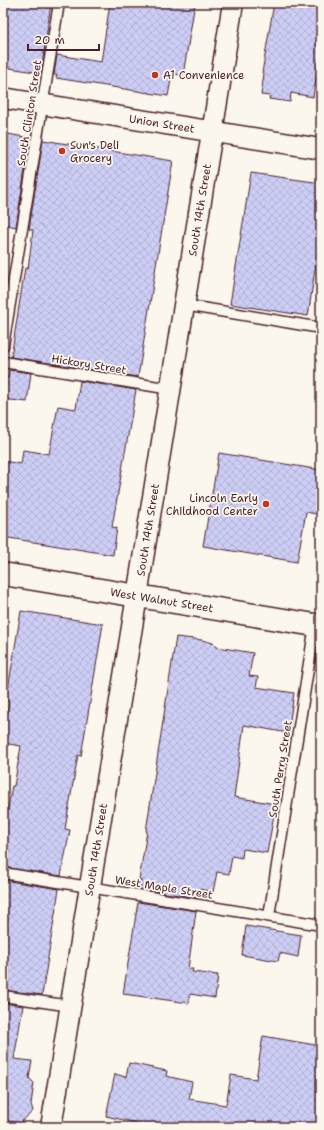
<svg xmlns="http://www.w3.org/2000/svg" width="324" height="1130" font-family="'Shantell Sans',sans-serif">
  <defs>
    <pattern id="building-cross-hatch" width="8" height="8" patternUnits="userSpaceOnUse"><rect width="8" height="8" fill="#cdcef6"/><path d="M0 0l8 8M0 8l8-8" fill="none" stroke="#b2b0d3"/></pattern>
  </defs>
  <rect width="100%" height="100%" fill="#fbf7ec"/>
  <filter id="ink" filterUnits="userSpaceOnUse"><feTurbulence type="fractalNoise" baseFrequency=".025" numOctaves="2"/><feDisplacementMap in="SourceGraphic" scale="8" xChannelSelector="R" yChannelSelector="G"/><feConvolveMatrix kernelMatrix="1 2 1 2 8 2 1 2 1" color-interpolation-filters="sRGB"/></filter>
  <g filter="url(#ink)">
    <g fill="url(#building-cross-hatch)" stroke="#4a1f2b">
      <path d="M3 3H51L41 73 3 67Z"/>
      <path d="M110 3H195L183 75 172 74 168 96 56 78 57 75H54L57 55 101 62Z"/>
      <path d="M274 3H321V49L313 97 291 93 290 102 269 99 270 96 261 95 264 74 262 73Z"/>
      <path d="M8 134 30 138 16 227 3 224V168Z"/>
      <path d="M43 140 173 161 138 377 11 357 25 268 28 269 33 230 29 229Z"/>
      <path d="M251 173 321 183V230L308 316 230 304Z"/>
      <path d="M9 370 31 373 27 402 3 399V377L8 378Z"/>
      <path d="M80 381 136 390 112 527 117 528 113 555 3 537V461L21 464 23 450 49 454 58 406 76 409Z"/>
      <path d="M219 453 321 470V515L306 512 297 562 203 546Z"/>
      <path d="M21 611 103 624 81 756 78 755 65 829 70 830 61 876 3 867V824H5L12 786H14L21 746 3 743 9 701H6Z"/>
      <path d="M176 637 202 640 213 643 217 647 253 653 249 676 258 677 256 687 294 693 288 733 244 725 234 797 276 804 267 853 243 849 242 858 232 856 229 874 217 872 213 892 200 889 198 898 140 889 141 880H139L147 831H146Z"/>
      <path d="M3 880 59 889 42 995 3 990Z"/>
      <path d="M138 902 196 911 188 969H193L192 972 218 975 215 998 190 994 189 1003 123 994Z"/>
      <path d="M246 926 301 935 298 957 280 953 278 961 242 955Z"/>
      <path d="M3 1003 23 1006 14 1059 32 1061 29 1078 34 1083 31 1104 33 1111 20 1123 3 1120Z"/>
      <path d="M263 1036 321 1046V1127H154L106 1116 115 1074 126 1077 129 1063 167 1071 166 1076 192 1082 189 1099 226 1105 231 1075 256 1079Z"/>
    </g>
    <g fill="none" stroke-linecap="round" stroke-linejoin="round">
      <g stroke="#4a1f2b" stroke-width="13">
        <g id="service">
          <path d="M184 305 321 328"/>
          <path d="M3 346 59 3"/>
          <path d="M3 362 171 389"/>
          <path d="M3 873 321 925"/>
          <path d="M269 916 315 625"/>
          <path d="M3 996 71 1006"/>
        </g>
      </g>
      <g stroke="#4a1f2b" stroke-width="23">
        <g id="minor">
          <path id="s1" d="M3 98 321 149"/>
          <path id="s2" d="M51 1127 233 3"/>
        </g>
      </g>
      <g stroke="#4a1f2b" stroke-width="25">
        <g id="tertiary">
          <path id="s3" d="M3 574 321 626"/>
        </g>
      </g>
      <use href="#service" stroke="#fbf7ec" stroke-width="10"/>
      <use href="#minor" stroke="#fbf7ec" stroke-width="20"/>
      <use href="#tertiary" stroke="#fbf7ec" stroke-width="22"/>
    </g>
  </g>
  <g fill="#c8321e" stroke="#fbf7ec" stroke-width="1.5">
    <circle cx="155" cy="75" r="4"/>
    <circle cx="62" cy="151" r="4"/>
    <circle cx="266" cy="504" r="4"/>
  </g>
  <g text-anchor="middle" stroke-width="3.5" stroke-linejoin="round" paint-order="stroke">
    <g font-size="11" fill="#4a1f2b" stroke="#fbf7ec" text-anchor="start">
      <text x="163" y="79">A1 Convenience</text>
      <text x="70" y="149">Sun's Deli<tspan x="70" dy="13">Grocery</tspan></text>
      <text x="258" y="502" text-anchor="end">Lincoln Early<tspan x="258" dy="13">Childhood Center</tspan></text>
    </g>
    <g font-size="11" fill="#4a1f2b" stroke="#fbf7ec">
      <text transform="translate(29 113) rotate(-81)" y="4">South Clinton Street</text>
      <text dy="4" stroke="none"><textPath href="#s1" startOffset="161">Union Street</textPath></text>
      <text dy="4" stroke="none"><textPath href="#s2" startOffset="929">South 14th Street</textPath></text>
      <text transform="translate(89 364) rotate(9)" y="4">Hickory Street</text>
      <text dy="4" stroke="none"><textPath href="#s2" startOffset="605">South 14th Street</textPath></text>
      <text dy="4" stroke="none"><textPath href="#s3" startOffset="161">West Walnut Street</textPath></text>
      <text transform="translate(280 769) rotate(-81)" y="4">South Perry Street</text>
      <text dy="4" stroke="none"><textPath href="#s2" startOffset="281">South 14th Street</textPath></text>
      <text transform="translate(164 887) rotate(9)" y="4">West Maple Street</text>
    </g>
  </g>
  <rect width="324" height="1130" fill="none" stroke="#fbf7ec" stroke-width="16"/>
  <rect x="8" y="8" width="308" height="1114" fill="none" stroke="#4a1f2b" stroke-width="1.5" filter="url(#ink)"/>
  <path d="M28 44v6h71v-6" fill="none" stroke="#4a1f2b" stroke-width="2"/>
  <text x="34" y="44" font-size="12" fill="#4a1f2b" stroke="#fbf7ec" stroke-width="3" paint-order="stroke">20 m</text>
</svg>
